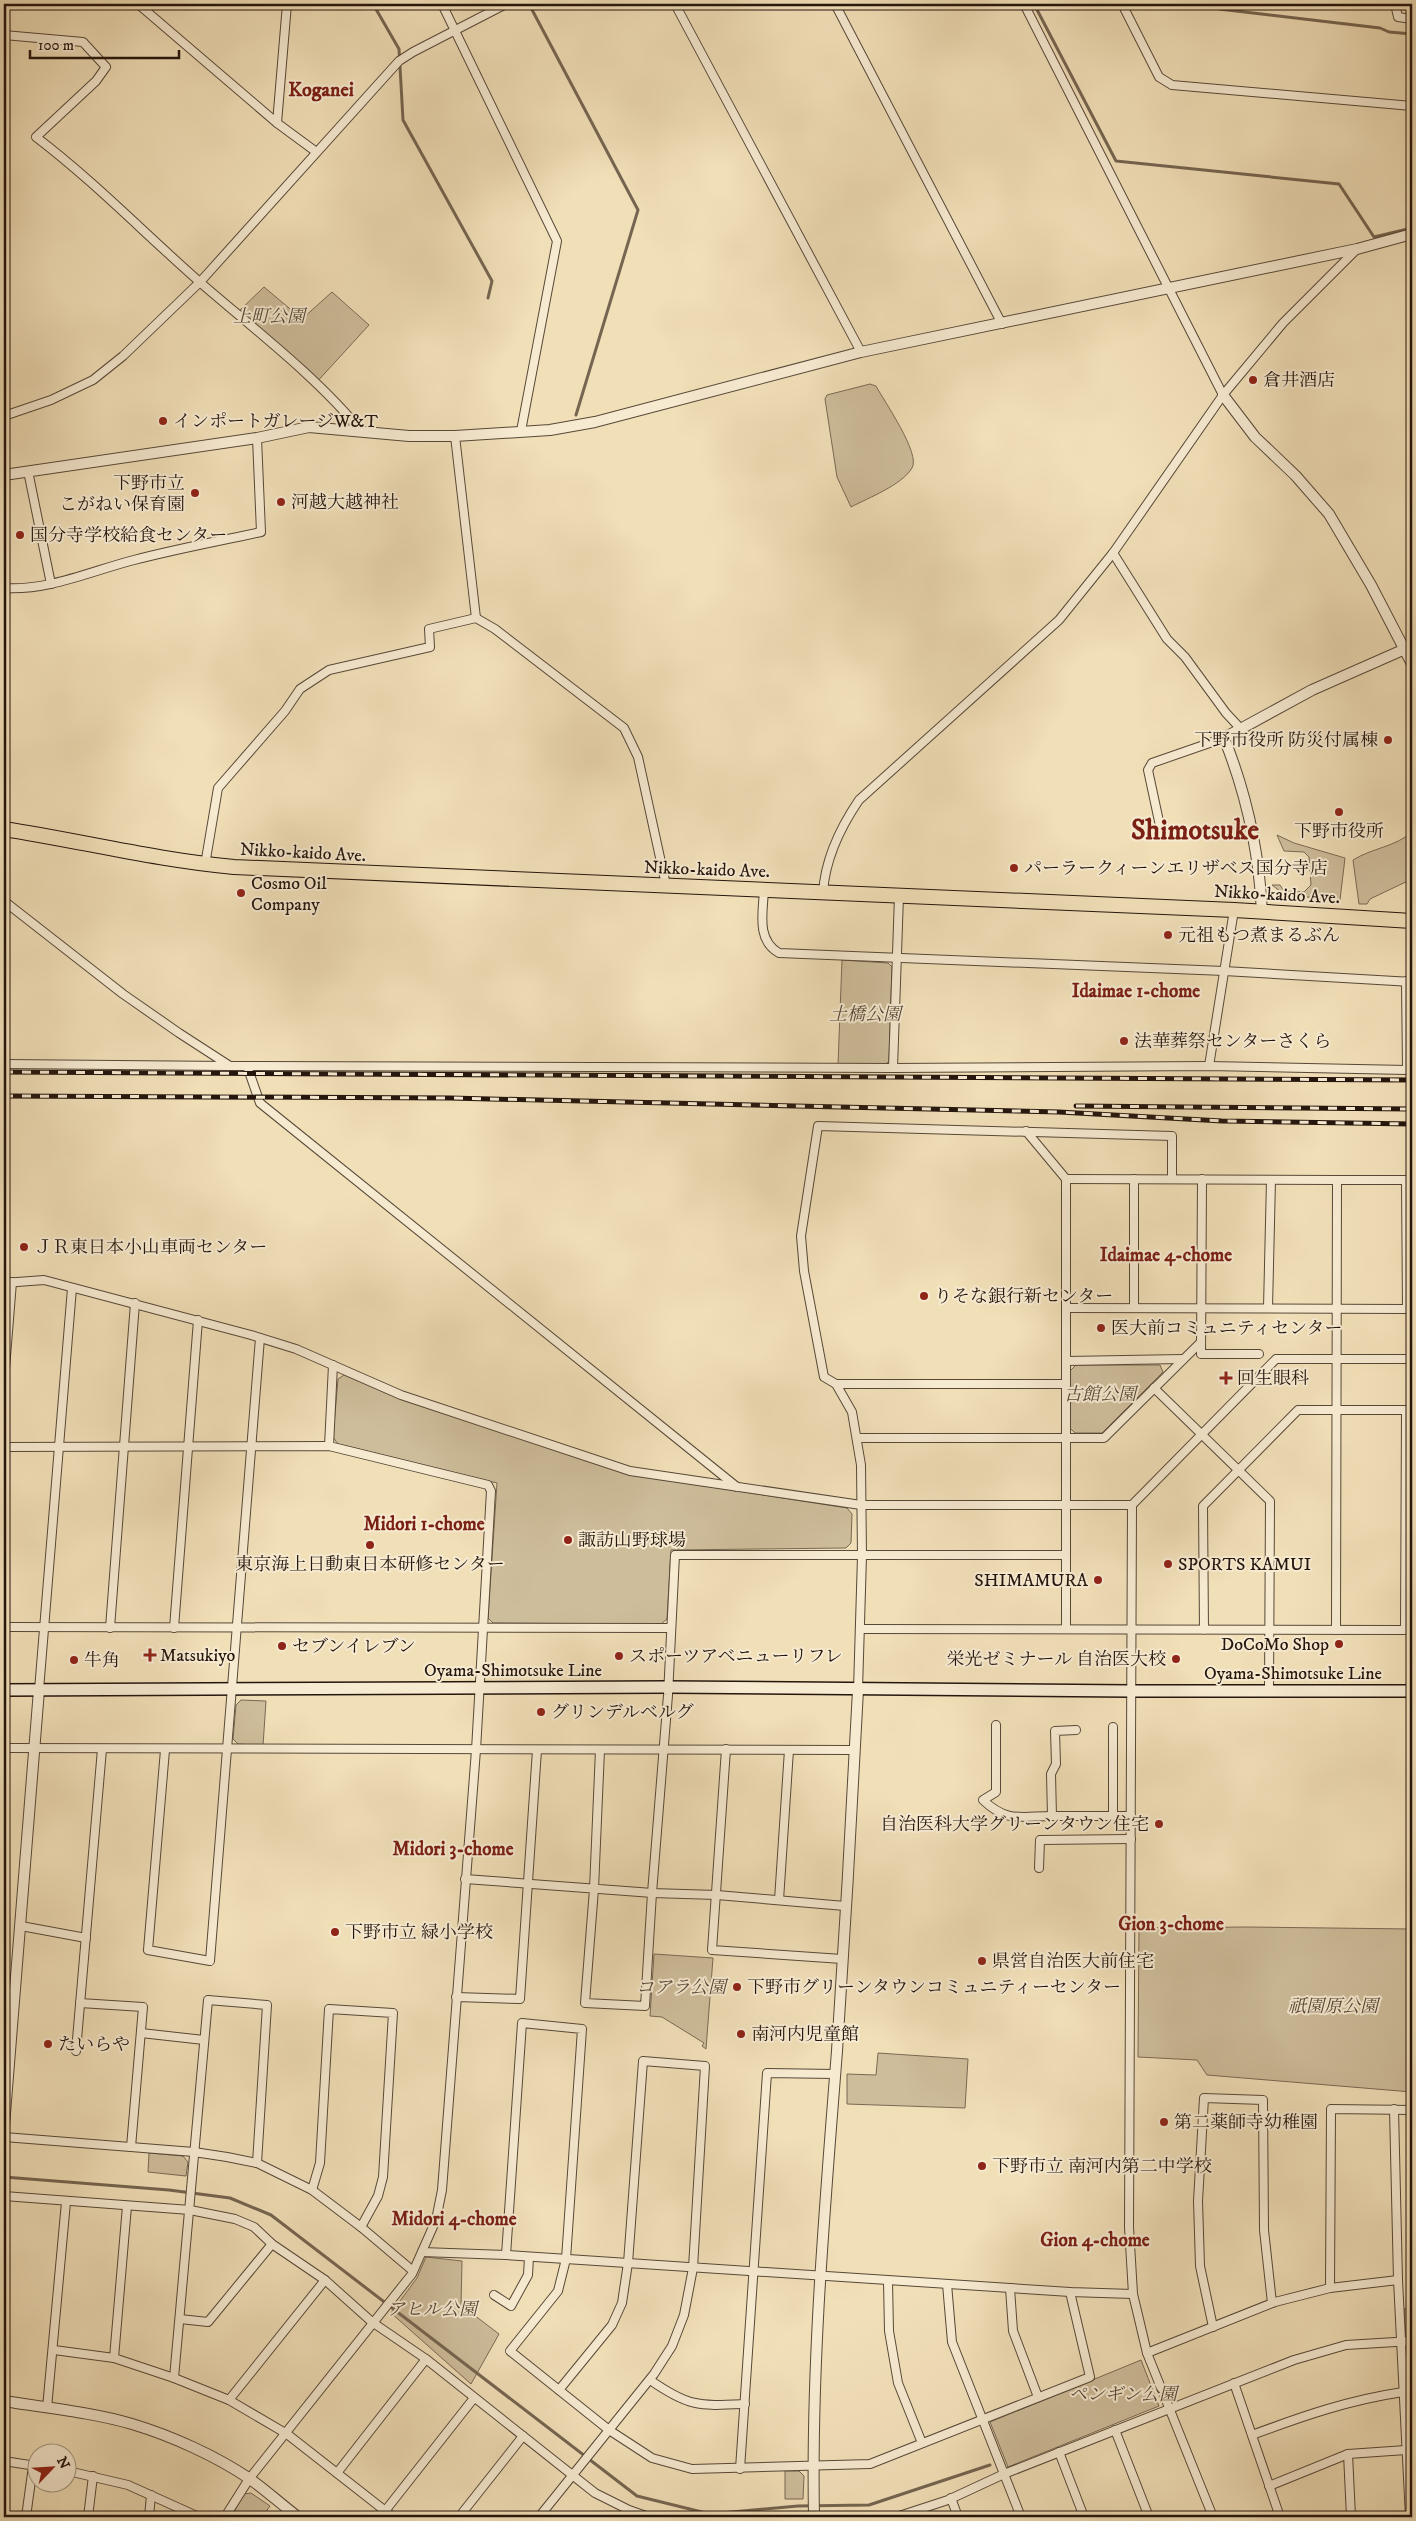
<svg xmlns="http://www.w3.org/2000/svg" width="1416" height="2521" font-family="'IM FELL DW Pica','Noto Serif JP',serif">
  <rect width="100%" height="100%" fill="#f1dfb8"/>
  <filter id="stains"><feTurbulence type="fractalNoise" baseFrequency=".004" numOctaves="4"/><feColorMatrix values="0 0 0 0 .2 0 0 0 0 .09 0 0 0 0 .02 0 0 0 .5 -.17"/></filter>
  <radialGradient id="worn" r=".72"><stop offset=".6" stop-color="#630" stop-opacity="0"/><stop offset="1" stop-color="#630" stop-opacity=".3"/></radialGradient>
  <g fill="#cebd9b" stroke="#796954">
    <path d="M264 287 302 319 332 292 369 325 315 384 237 313Z"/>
    <path d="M870 384 876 386C884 401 921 454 912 468 902 485 868 498 851 507L837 477 825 399 827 395Z"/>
    <path d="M1412 832V879L1370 899 1367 904H1359L1353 860C1372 848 1395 847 1412 832Z"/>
    <path d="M1277 835 1294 843 1345 858 1340 900 1285 895 1272 885H1280L1284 891 1304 892 1311 885 1309 857 1304 852 1284 851Z"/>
    <path d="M842 960 888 963 892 967 889 1061 884 1066 838 1065Z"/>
    <path d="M1076 1365H1160L1163 1372 1102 1433H1075L1070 1428V1371Z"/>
    <path d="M344 1375 400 1399 629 1474 847 1508 852 1514 851 1543 846 1548 671 1550 667 1619 661 1624 493 1623 488 1618 497 1483 338 1444 333 1437 338 1379Z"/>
    <path d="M241 1700 266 1701 263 1746 238 1744 233 1739 236 1705Z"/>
    <path d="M4 1926 8 1927 4 1979Z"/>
    <path d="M1247 1927 1412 1929V2092L1207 2075 1197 2060 1138 2057 1139 1928Z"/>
    <path d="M654 1954 713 1958 706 2049 702 2046 704 2043 662 2017 650 2016Z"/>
    <path d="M878 2053 968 2059 965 2108 847 2104V2074L876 2075Z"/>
    <path d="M149 2153 183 2156 188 2162 186 2176 148 2172Z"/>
    <path d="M426 2257 462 2261 461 2305 499 2334 471 2384 391 2313 417 2278Z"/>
    <path d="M1412 2308V2336H1410L1405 2332 1404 2309Z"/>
    <path d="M1141 2360 1159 2406 1008 2467 990 2422Z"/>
    <path d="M785 2471H799L804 2476 803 2499H785Z"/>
    <path d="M251 2493 270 2506 262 2517H231L244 2494Z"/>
  </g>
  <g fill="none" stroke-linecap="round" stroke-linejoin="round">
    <g stroke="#756551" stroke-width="3">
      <path d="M373 4 399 49 403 120 492 281 488 298"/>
      <path d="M529 4 638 210 576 415"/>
      <path d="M1034 4 1116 161 1339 184 1374 237 1412 228"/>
      <path d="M1217 4 1219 9 1380 28 1389 32 1412 34"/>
      <path d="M4 2177 169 2190 230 2198 271 2215 637 2496 710 2514 798 2506 869 2505 990 2465"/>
    </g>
    <g stroke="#574838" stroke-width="10">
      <g id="minor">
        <path d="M138 4 277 123"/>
        <path d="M287 4 277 123 315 151"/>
        <path d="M442 4 557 241 521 431"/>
        <path d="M675 4 861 352"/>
        <path d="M835 4 1002 324"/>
        <path d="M1024 4 1223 395"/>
        <path d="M1122 4 1159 77 1172 85 1412 106"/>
        <path d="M1395 4 1398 17 1412 19"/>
        <path d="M4 35 83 42 106 67 96 81 36 137C95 182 146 235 202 284 254 329 318 378 361 431"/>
        <path d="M4 416 51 400 93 380 123 356 200 282 399 61 413 52 506 4"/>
        <path d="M455 436 476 618"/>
        <path d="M28 471 51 584"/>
        <path d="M1113 553 1167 639 1185 657 1226 713 1241 729"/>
        <path d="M4 588C48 591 91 571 134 560 176 549 219 541 261 532L257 438"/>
        <path d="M1160 826 1148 770 1152 763 1224 738"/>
        <path d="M205 865 218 788 285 711 300 689 329 670 430 647 429 629 476 618 495 629 624 728 638 757 666 885"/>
        <path d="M764 890C763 912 756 940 779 953L1224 971 1412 982"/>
        <path d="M823 893C825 859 840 828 859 800L1059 620 1113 553 1223 395 1283 323 1357 249"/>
        <path d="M4 901 123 994 179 1033 230 1066H247L260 1103 737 1487"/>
        <path d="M4 1064 229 1066"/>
        <path d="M247 1066 893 1068 1209 1066 1407 1070 1406 981"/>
        <path d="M1209 1066 1234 910"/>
        <path d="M893 1068 899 896"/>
        <path d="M1026 1131 1066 1179V1629"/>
        <path d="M1066 1179 1337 1180 1336 1630"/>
        <path d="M1134 1179V1308"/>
        <path d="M1202 1179 1201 1354H1259"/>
        <path d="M4 1283 44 1280 251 1335 296 1349 401 1395 630 1471 861 1505H1132"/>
        <path d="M1066 1308 1407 1309 1406 1180H1337"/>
        <path d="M1268 1308 1271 1180"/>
        <path d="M1066 1361 1183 1359"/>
        <path d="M4 1381 12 1282"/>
        <path d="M836 1384H1066"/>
        <path d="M1154 1388 1270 1501 1269 1690"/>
        <path d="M857 1438H1104L1201 1342"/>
        <path d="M329 1446 333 1365"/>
        <path d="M4 1447 329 1446 488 1485 491 1491 476 1750 442 2190 436 2220 412 2274 249 2479 225 2517"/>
        <path d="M4 1627 671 1628"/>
        <path d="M110 1628 135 1303"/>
        <path d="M174 1628 198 1320"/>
        <path d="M861 1629C1042 1629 1224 1630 1405 1630L1406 1410H1298L1203 1506 1204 1630"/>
        <path d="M39 1690 72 1288"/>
        <path d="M858 1690 862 1556 861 1465 852 1412 836 1384 824 1377 804 1271 801 1236 818 1126 1172 1136V1179"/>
        <path d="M996 1725V1792L983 1800C1007 1823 1021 1816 1052 1816"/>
        <path d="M1076 1730 1055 1731 1056 1764 1051 1774 1052 1816H1131"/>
        <path d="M4 1748 855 1750"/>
        <path d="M726 1749 712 1950 842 1959"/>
        <path d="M165 1750 148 1950 210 1961 260 1338"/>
        <path d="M1113 1816V1727"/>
        <path d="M1039 1868 1040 1840 1131 1839"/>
        <path d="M465 1879C528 1884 590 1888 652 1893L645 2006 585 2003 594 1889 600 1750"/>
        <path d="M779 1900 789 1750"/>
        <path d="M845 1906 717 1895 652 1893 668 1695 675 1555H1066"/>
        <path d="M21 1926 86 1938"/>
        <path d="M456 1997 520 1999 537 1750"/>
        <path d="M80 2003 143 2007 131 2147"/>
        <path d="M141 2033 204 2040"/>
        <path d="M76 2051 102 1749"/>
        <path d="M1394 2109 1398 2280 1410 2517"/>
        <path d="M4 2137 194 2152 227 2157 257 2163 312 2190 320 2163 329 2009 393 2013 383 2177 378 2196 361 2227 312 2190"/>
        <path d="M4 2196 190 2210 235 2219 254 2227 272 2244 325 2280 372 2322 426 2359 595 2493 629 2510 649 2517"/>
        <path d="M361 2227 413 2271"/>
        <path d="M422 2252 506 2255 1070 2292 1133 2294"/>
        <path d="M506 2255 522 2023 582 2029 566 2259 558 2291 510 2351 609 2430 652 2458 692 2469 870 2464 1090 2377 1070 2292"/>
        <path d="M888 2281 889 2331 898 2383 922 2443"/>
        <path d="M947 2284 952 2342 1021 2517"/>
        <path d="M1010 2288 1013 2331 1038 2397"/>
        <path d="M1330 2288 1331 2109 1412 2110"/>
        <path d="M494 2295 511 2306 528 2275 529 2257"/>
        <path d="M180 2319 208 2322 272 2244"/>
        <path d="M1213 2327 1200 2266 1198 2201 1204 2098 1263 2100 1264 2230 1272 2303"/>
        <path d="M54 2350 114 2358 174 2378 229 2400 287 2434 393 2517"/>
        <path d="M1147 2353 1275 2302 1330 2288 1398 2280"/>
        <path d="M114 2358 127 2206"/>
        <path d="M174 2378 208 2000 267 2005 257 2163"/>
        <path d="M650 2380C689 2407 698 2406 745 2404"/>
        <path d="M1234 2383 1280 2517"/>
        <path d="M229 2400 325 2280"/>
        <path d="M47 2408 66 2202"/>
        <path d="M1115 2430 1149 2517"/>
        <path d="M1252 2435C1303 2416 1349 2400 1403 2392"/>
        <path d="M1059 2452 1084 2517"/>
        <path d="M1348 2454 1351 2517"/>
        <path d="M4 2461 36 2466"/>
        <path d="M740 2469 767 2073 835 2074"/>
        <path d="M68 2471 128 2485 199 2517"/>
        <path d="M337 2473 426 2359"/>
        <path d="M1269 2486 1348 2454 1406 2450"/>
        <path d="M951 2498 958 2517"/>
        <path d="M385 2511 474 2398"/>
        <path d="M26 2517 33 2466"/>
        <path d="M88 2517 93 2476"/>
        <path d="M149 2517 151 2495"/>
        <path d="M459 2517 523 2436"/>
        <path d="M539 2517 654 2374 672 2346 684 2315 693 2268 705 2066 643 2061 628 2263 622 2303 612 2325 559 2390"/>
        <path d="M896 2517 948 2500 1004 2474 1294 2360 1346 2345 1412 2341"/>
        <path d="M1213 2517 1147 2353 1133 2294 1129 2227 1132 1505 1276 1359H1412"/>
      </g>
    </g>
    <g stroke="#574838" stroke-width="12">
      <g id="tertiary">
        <path d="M1223 395 1255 437 1295 475 1329 514 1371 585 1412 664"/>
        <path d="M4 475 257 438 309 427 409 436H455L550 430 595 422 861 352 1357 249 1412 234"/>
        <path d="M1262 912C1259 851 1247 795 1224 738L1312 690 1405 649"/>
        <path d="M4 2126 39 1690"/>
        <path d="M4 2401C46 2408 91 2412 132 2424 172 2436 216 2456 250 2479 267 2491 282 2505 298 2517"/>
        <path d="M814 2517C811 2362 825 2206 837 2051 845 1931 852 1810 858 1690"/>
      </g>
    </g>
    <g stroke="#24150d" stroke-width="14">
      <path id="secondary" d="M4 1690 668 1687 1131 1691H1412"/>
    </g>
    <g stroke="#24150d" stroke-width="16">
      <path id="trunk" d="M4 829C81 841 156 860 234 867L1234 910 1412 921"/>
    </g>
    <use href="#minor" stroke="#f6ead1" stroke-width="8"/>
    <use href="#tertiary" stroke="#f6ead1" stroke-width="10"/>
    <use href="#secondary" stroke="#f6ead1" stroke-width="11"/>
    <use href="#trunk" stroke="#f1dfb8" stroke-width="14"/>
    <g stroke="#24150d" stroke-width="5">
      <g id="rail">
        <path d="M4 1072 1412 1080"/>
        <path d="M4 1096 450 1098 1059 1112 1222 1121 1412 1124"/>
        <path d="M1076 1106 1412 1109"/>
      </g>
    </g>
    <use href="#rail" stroke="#f6ead1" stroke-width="3" stroke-dasharray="9" stroke-linecap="butt"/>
  </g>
  <g fill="#8f2418" stroke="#f6ead1" stroke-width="2">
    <circle cx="1253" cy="380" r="5"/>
    <circle cx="163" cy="421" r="5"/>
    <circle cx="195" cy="493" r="5"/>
    <circle cx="281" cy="502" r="5"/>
    <circle cx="20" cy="535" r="5"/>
    <circle cx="1388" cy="740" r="5"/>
    <circle cx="1339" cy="812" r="5"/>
    <circle cx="1014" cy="868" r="5"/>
    <circle cx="241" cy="893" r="5"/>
    <circle cx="1168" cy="935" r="5"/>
    <circle cx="1124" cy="1041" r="5"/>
    <circle cx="24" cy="1247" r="5"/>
    <circle cx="924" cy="1296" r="5"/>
    <circle cx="1101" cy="1328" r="5"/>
    <path d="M1223.5 1370.5h5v5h5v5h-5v5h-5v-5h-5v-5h5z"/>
    <circle cx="568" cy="1540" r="5"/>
    <circle cx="370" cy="1545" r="5"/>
    <circle cx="1168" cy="1564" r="5"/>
    <circle cx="1098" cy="1580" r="5"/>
    <circle cx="1339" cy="1644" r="5"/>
    <circle cx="282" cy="1646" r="5"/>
    <path d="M147.5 1647.5h5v5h5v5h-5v5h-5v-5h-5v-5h5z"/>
    <circle cx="619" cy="1656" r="5"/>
    <circle cx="1176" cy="1659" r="5"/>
    <circle cx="74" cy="1660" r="5"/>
    <circle cx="541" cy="1712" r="5"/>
    <circle cx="1159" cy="1824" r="5"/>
    <circle cx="335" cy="1932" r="5"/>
    <circle cx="982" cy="1961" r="5"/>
    <circle cx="737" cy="1987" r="5"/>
    <circle cx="741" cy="2034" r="5"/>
    <circle cx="48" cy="2044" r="5"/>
    <circle cx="1164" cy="2122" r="5"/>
    <circle cx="982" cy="2166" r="5"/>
  </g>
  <g text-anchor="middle" stroke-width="4" stroke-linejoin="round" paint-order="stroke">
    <g font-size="18" font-style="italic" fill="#574738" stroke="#f6ead1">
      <text x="269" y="322">上町公園</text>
      <text x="865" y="1020">土橋公園</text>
      <text x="1100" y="1400">古館公園</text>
      <text x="681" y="1993">コアラ公園</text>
      <text x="1333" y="2012">祇園原公園</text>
      <text x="432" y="2315">アヒル公園</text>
      <text x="1123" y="2400">ペンギン公園</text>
    </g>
    <g font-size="18" fill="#24150d" stroke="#f6ead1" text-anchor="start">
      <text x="1263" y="386">倉井酒店</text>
      <text x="173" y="427">インポートガレージW&amp;T</text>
      <text x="185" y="489" text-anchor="end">下野市立<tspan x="185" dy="21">こがねい保育園</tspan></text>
      <text x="291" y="508">河越大越神社</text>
      <text x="30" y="541">国分寺学校給食センター</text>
      <text x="1378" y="746" text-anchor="end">下野市役所 防災付属棟</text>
      <text x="1339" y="837" text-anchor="middle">下野市役所</text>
      <text x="1024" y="874">パーラークィーンエリザベス国分寺店</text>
      <text x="251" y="889">Cosmo Oil<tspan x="251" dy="21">Company</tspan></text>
      <text x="1178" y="941">元祖もつ煮まるぶん</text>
      <text x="1134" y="1047">法華葬祭センターさくら</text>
      <text x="34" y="1253">ＪＲ東日本小山車両センター</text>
      <text x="934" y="1302">りそな銀行新センター</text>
      <text x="1111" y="1334">医大前コミュニティセンター</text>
      <text x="1237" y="1384">回生眼科</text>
      <text x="578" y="1546">諏訪山野球場</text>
      <text x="370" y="1570" text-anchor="middle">東京海上日動東日本研修センター</text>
      <text x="1178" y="1570">SPORTS KAMUI</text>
      <text x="1088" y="1586" text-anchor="end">SHIMAMURA</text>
      <text x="1329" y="1650" text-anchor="end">DoCoMo Shop</text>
      <text x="292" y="1652">セブンイレブン</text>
      <text x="160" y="1661">Matsukiyo</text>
      <text x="629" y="1662">スポーツアベニューリフレ</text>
      <text x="1166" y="1665" text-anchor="end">栄光ゼミナール 自治医大校</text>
      <text x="84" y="1666">牛角</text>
      <text x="551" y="1718">グリンデルベルグ</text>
      <text x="1149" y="1830" text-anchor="end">自治医科大学グリーンタウン住宅</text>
      <text x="345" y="1938">下野市立 緑小学校</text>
      <text x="992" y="1967">県営自治医大前住宅</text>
      <text x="747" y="1993">下野市グリーンタウンコミュニティーセンター</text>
      <text x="751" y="2040">南河内児童館</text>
      <text x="58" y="2050">たいらや</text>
      <text x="1174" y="2128">第二薬師寺幼稚園</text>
      <text x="992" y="2172">下野市立 南河内第二中学校</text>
    </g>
    <g font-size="18" fill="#24150d" stroke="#f6ead1">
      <text transform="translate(303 852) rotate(3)" y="6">Nikko-kaido Ave.</text>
      <text transform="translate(707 869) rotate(2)" y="6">Nikko-kaido Ave.</text>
      <text transform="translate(1277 894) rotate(3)" y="6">Nikko-kaido Ave.</text>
      <text x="513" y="1676">Oyama-Shimotsuke Line</text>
      <text x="1293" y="1679">Oyama-Shimotsuke Line</text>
    </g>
    <g font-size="19" font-weight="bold" fill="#7a1f14" stroke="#f6ead1">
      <text x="1136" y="997">Idaimae 1-chome</text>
      <text x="1166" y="1261">Idaimae 4-chome</text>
      <text x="424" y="1530">Midori 1-chome</text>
      <text x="453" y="1855">Midori 3-chome</text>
      <text x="1171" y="1930">Gion 3-chome</text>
      <text x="454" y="2225">Midori 4-chome</text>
      <text x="1095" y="2246">Gion 4-chome</text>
    </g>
    <g font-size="20" font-weight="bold" fill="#7a1f14" stroke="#f6ead1">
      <text x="321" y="96">Koganei</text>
    </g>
    <g font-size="28" font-weight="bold" fill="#7a1f14" stroke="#f6ead1">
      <text x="1195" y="839">Shimotsuke</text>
    </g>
  </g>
  <rect width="1416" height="2521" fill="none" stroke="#f1dfb8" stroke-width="20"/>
  <rect x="5" y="5" width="1406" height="2511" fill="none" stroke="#24150d" stroke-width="2.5"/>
  <rect x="10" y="10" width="1396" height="2501" fill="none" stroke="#24150d"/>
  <g transform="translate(52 2468) rotate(65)"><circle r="24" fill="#f6ead1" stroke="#a29583"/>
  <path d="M0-4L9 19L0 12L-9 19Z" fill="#8f2418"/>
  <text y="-8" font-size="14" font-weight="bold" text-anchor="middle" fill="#24150d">N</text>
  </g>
  <path d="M30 50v8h149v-8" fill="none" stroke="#24150d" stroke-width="2.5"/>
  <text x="38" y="50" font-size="15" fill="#24150d" stroke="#f6ead1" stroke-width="4" paint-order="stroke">100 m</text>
  <rect width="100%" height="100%" filter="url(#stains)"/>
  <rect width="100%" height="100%" fill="url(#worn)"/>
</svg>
